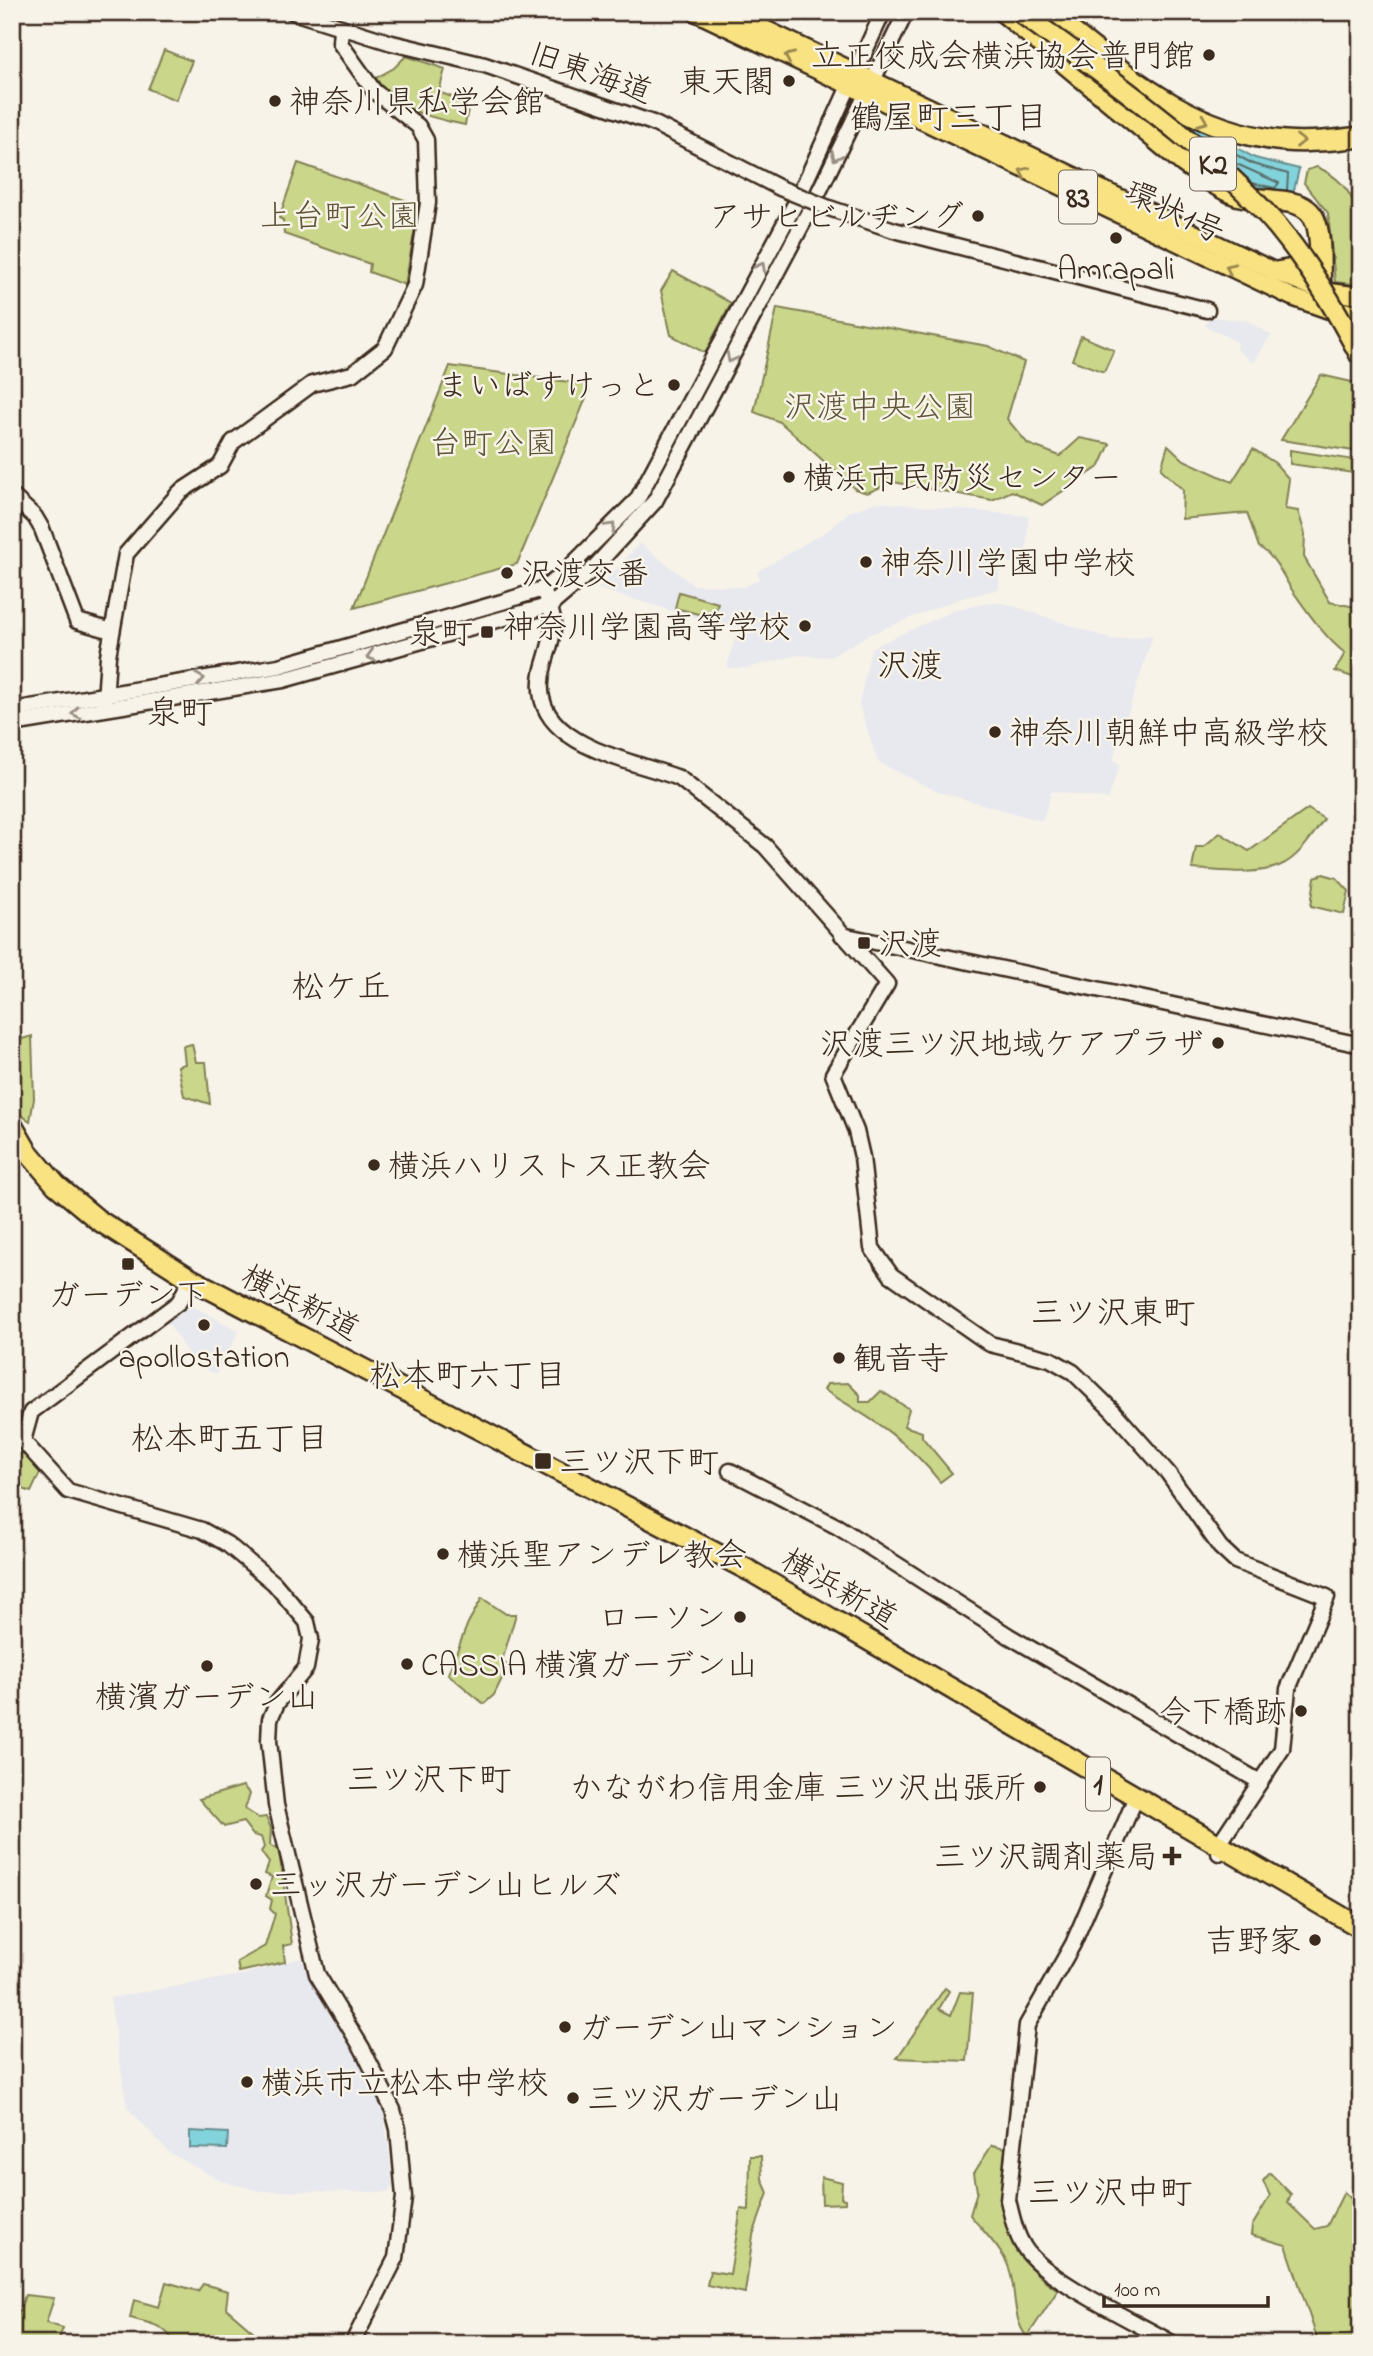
<svg xmlns="http://www.w3.org/2000/svg" width="1373" height="2356" font-family="'Indie Flower','Klee One',sans-serif">
  <rect width="100%" height="100%" fill="#f7f3e8"/>
  <filter id="ink" filterUnits="userSpaceOnUse"><feTurbulence type="fractalNoise" baseFrequency=".0143" numOctaves="2"/><feDisplacementMap in="SourceGraphic" scale="14" xChannelSelector="R" yChannelSelector="G"/><feConvolveMatrix kernelMatrix="1 2 1 2 8 2 1 2 1" color-interpolation-filters="sRGB"/></filter>
  <g filter="url(#ink)">
    <g fill="#e8e8ef">
      <path d="M1211 317 1248 321 1271 335 1253 363 1236 348 1237 342 1205 326Z"/>
      <path d="M877 502 1028 516 1026 562 999 563V589L958 599 868 635 830 657 798 655 747 668H727L737 630 598 589 640 543 693 585 745 587 760 578 757 572 830 529 849 512Z"/>
      <path d="M990 603H1004L1114 640 1153 635 1113 760 1120 764 1108 799 1052 791 1042 821 936 791 878 762 859 704 871 648 957 609Z"/>
      <path d="M192 1306 239 1331 217 1374 196 1366 167 1321Z"/>
      <path d="M301 1958 316 1990 366 2073 384 2113 393 2186 388 2192 260 2191 221 2181 170 2153 127 2107 110 1998 246 1974Z"/>
    </g>
    <g fill="#cad68a" stroke="#828054" stroke-width="2">
      <path d="M164 50 192 61 176 100 148 89Z"/>
      <path d="M406 56 445 69 439 92 469 104 465 125C431 118 394 110 376 78L394 68Z"/>
      <path d="M298 163 419 205 405 285 369 272 370 264 284 234 283 220 279 218Z"/>
      <path d="M1317 167C1368 189 1361 237 1361 285L1335 282 1328 213 1304 183 1307 170Z"/>
      <path d="M673 271 731 303 705 353 671 335 661 291Z"/>
      <path d="M777 308 988 346 1024 362 1007 419 1028 444 1060 456 1080 438 1110 444 1100 466 1042 505 1012 491 992 500 893 482 867 493 855 489 780 422 754 412Z"/>
      <path d="M1081 336 1114 350 1104 372 1072 360Z"/>
      <path d="M450 366 584 384 589 391 517 564 354 608Z"/>
      <path d="M1321 375 1361 384V452L1281 440Z"/>
      <path d="M1168 445 1184 460 1232 482 1253 449 1275 463 1289 479 1285 509 1298 511 1305 534 1304 557 1330 602 1361 608V680L1335 671 1345 653C1325 638 1307 611 1292 590 1281 573 1276 557 1259 547L1247 513 1182 519 1183 490 1161 469Z"/>
      <path d="M1290 450 1361 461V474L1290 464Z"/>
      <path d="M679 592 718 603 714 618 675 608Z"/>
      <path d="M1308 809 1324 819C1313 835 1298 859 1279 866 1254 876 1219 870 1192 869L1196 847H1203L1220 833 1249 851Z"/>
      <path d="M1323 874 1337 878 1349 891 1344 914 1311 906 1315 877Z"/>
      <path d="M17 1030 22 1039 32 1036 34 1099 30 1121 12 1109V1033Z"/>
      <path d="M192 1044 196 1062H206L210 1104 184 1096 178 1066 185 1064 183 1046Z"/>
      <path d="M848 1383 860 1395V1402H870L881 1391 909 1409 904 1426 922 1432V1437L952 1473 940 1482C907 1439 870 1418 824 1390L827 1384Z"/>
      <path d="M19 1445 41 1471 31 1492 12 1485V1448Z"/>
      <path d="M482 1598 506 1614H516L502 1661 508 1666 494 1695 484 1704 448 1674 468 1623Z"/>
      <path d="M243 1786 250 1794 245 1809 258 1818 266 1817 271 1828 270 1845 279 1851 292 1944 283 1946 285 1962 239 1972 237 1962 265 1946 275 1914 270 1909 272 1900 266 1896 272 1877 265 1874 269 1863 261 1852 264 1847 261 1837 253 1835 243 1822 224 1827 199 1799Z"/>
      <path d="M945 1988 949 1991 939 2009 951 2015 960 1992 973 1993 967 2061 897 2058Z"/>
      <path d="M992 2145 1006 2148C998 2212 1000 2252 1058 2290L1027 2337C1010 2316 1018 2287 1007 2263 999 2246 982 2230 970 2215L977 2191 974 2173Z"/>
      <path d="M750 2156H761L762 2179 768 2193 753 2235 745 2293 707 2285 710 2271 730 2274 741 2209 749 2210Z"/>
      <path d="M1270 2173 1291 2194 1288 2203 1315 2229 1327 2226 1344 2192 1361 2208V2344H1319L1286 2245 1251 2235 1252 2226 1270 2196 1263 2181Z"/>
      <path d="M821 2177 842 2182 841 2198 845 2199V2203L822 2204Z"/>
      <path d="M166 2282 198 2291 203 2284 228 2291 226 2308 263 2340 261 2344H175C166 2325 150 2323 130 2318L134 2300 159 2307Z"/>
      <path d="M25 2295 54 2298 46 2323 63 2328 57 2344H12V2332Z"/>
    </g>
    <g fill="#83d3dc" stroke="#668f90" stroke-width="2">
      <path d="M989 12H1049L1158 103 1255 158 1299 169 1290 207 1210 190Z"/>
      <path d="M190 2131 228 2133 227 2149 190 2148Z"/>
    </g>
    <g fill="none" stroke-linecap="round" stroke-linejoin="round">
      <g stroke="#586e6a" stroke-width="2">
        <path d="M1198 134 1253 164 1288 174 1287 190"/>
        <path d="M1230 161 1279 183 1275 188 1252 183"/>
      </g>
      <g stroke="#3b2a1e" stroke-width="19">
        <g id="secondary">
          <path d="M293 12 392 43 485 65 653 123 780 188"/>
          <path d="M829 208 894 230 1207 310"/>
          <path d="M12 496 35 517 42 529 77 621 112 631"/>
          <path d="M542 589C559 622 554 631 544 665 521 744 626 758 679 778L765 846 887 984 833 1074 856 1131 862 1157 872 1248 891 1275 990 1344 1050 1359 1073 1372 1113 1411 1168 1473 1220 1547 1235 1561 1327 1597 1288 1689 1282 1749 1219 1844V1853"/>
          <path d="M105 701 108 656 126 554 180 492 220 466 233 442 312 384 352 374 385 348 415 285 428 203 426 140 418 126 374 91 340 43 341 29"/>
          <path d="M12 710 279 666 502 602 542 589 560 577 637 500 796 202 883 12"/>
          <path d="M12 724 283 680 551 605 591 571 655 501 812 206 906 12"/>
          <path d="M842 935 1361 1045"/>
          <path d="M191 1279 179 1302 31 1412 23 1441 68 1491 202 1530 227 1544 274 1583 307 1622 311 1639 306 1668 277 1703 270 1719 269 1741 276 1805 317 1974 362 2048 393 2110 398 2129 404 2197 396 2258 355 2338"/>
          <path d="M730 1471 838 1527 1009 1636 1260 1782"/>
          <path d="M1136 1797 1073 1944 1027 2025 1008 2200C1012 2216 1015 2233 1024 2247 1043 2279 1138 2323 1174 2344"/>
        </g>
      </g>
      <g stroke="#3b2a1e" stroke-width="21">
        <g id="primary">
          <path d="M695 12 1292 297 1329 310 1361 313"/>
          <path d="M729 12 1276 272 1322 291 1361 296"/>
        </g>
      </g>
      <g stroke="#3b2a1e" stroke-width="24">
        <g id="highway">
          <path d="M1003 12 1184 163C1200 174 1216 187 1234 194 1259 205 1306 191 1316 223 1323 244 1318 270 1322 292"/>
          <path d="M1047 12C1123 71 1186 132 1285 141 1310 143 1336 140 1361 137"/>
          <path d="M1276 272 1304 267 1318 253"/>
          <path d="M12 1125 27 1151 56 1185 98 1220 191 1279 750 1571 1361 1928"/>
        </g>
      </g>
      <use href="#secondary" stroke="#f7f3e8" stroke-width="14"/>
      <use href="#primary" stroke="#f8e281" stroke-width="16"/>
      <use href="#highway" stroke="#f8e281" stroke-width="19"/>
      <g stroke="#3b2a1e" stroke-width="19" stroke-linecap="butt">
        <path id="secondary-bridge" d="M780 188 829 208"/>
      </g>
      <g stroke="#3b2a1e" stroke-width="24" stroke-linecap="butt">
        <path id="highway-bridge" d="M1020 12C1104 75 1211 148 1278 227 1311 267 1337 311 1361 357"/>
      </g>
      <use href="#secondary-bridge" stroke="#f7f3e8" stroke-width="14"/>
      <use href="#highway-bridge" stroke="#f8e281" stroke-width="19"/>
    </g>
    <defs><path id="oneway-chevron" d="M-2-3.5L2.5 0L-2 3.5" fill="none" stroke-width="1.6" stroke-linecap="round" stroke-linejoin="round" transform="scale(1.75)"/></defs>
    <g stroke="#9a8650">
      <use href="#oneway-chevron" transform="translate(789 57) rotate(-155)"/>
      <use href="#oneway-chevron" transform="translate(1203 121) rotate(22)"/>
      <use href="#oneway-chevron" transform="translate(1300 141)"/>
      <use href="#oneway-chevron" transform="translate(1024 172) rotate(-155)"/>
      <use href="#oneway-chevron" transform="translate(1230 268) rotate(-155)"/>
    </g>
    <g stroke="#998e83">
      <use href="#oneway-chevron" transform="translate(836 156) rotate(115)"/>
      <use href="#oneway-chevron" transform="translate(761 267) rotate(-62)"/>
      <use href="#oneway-chevron" transform="translate(731 358) rotate(118)"/>
      <use href="#oneway-chevron" transform="translate(611 527) rotate(-47)"/>
      <use href="#oneway-chevron" transform="translate(371 656) rotate(164)"/>
      <use href="#oneway-chevron" transform="translate(200 679) rotate(-9)"/>
      <use href="#oneway-chevron" transform="translate(76 713) rotate(169)"/>
    </g>
  </g>
  <g fill="#3b2a1e" stroke="#f7f3e8" stroke-width="2.5">
    <circle cx="1209" cy="55" r="7"/>
    <circle cx="789" cy="81" r="7"/>
    <circle cx="275" cy="101" r="7"/>
    <circle cx="978" cy="216" r="7"/>
    <circle cx="1116" cy="238" r="7"/>
    <circle cx="674" cy="385" r="7"/>
    <circle cx="789" cy="477" r="7"/>
    <circle cx="866" cy="562" r="7"/>
    <circle cx="507" cy="573" r="7"/>
    <circle cx="805" cy="626" r="7"/>
    <rect x="480" y="625" width="14" height="14" rx="3.5"/>
    <circle cx="995" cy="732" r="7"/>
    <rect x="857" y="936" width="14" height="14" rx="3.5"/>
    <circle cx="1218" cy="1043" r="7"/>
    <circle cx="374" cy="1165" r="7"/>
    <rect x="121" y="1257" width="14" height="14" rx="3.5"/>
    <circle cx="204" cy="1325" r="7"/>
    <circle cx="839" cy="1358" r="7"/>
    <rect x="534" y="1452" width="18" height="18" rx="3.5"/>
    <circle cx="443" cy="1554" r="7"/>
    <circle cx="740" cy="1617" r="7"/>
    <circle cx="407" cy="1664" r="7"/>
    <circle cx="207" cy="1666" r="7"/>
    <circle cx="1301" cy="1711" r="7"/>
    <circle cx="1040" cy="1787" r="7"/>
    <path d="M1168.5 1845.5h7v7h7v7h-7v7h-7v-7h-7v-7h7z"/>
    <circle cx="256" cy="1884" r="7"/>
    <circle cx="1315" cy="1940" r="7"/>
    <circle cx="565" cy="2027" r="7"/>
    <circle cx="247" cy="2082" r="7"/>
    <circle cx="573" cy="2098" r="7"/>
  </g>
  <g text-anchor="middle" stroke-width="5" stroke-linejoin="round" paint-order="stroke">
    <g fill="#f7f3e8" stroke="#73665b" stroke-width="2">
      <rect x="1190" y="137.5" width="46" height="53" rx="5"/>
      <rect x="1059" y="170.5" width="38" height="53" rx="5"/>
      <rect x="1086" y="1757.5" width="24" height="53" rx="5"/>
    </g>
    <g font-size="30" font-weight="bold" fill="#3b2a1e">
      <text x="1213" y="174">K2</text>
      <text x="1078" y="207">83</text>
      <text x="1098" y="1794">1</text>
    </g>
    <g font-size="32" fill="#3b2a1e" stroke="#f7f3e8" text-anchor="start">
      <text x="1195" y="66" text-anchor="end">立正佼成会横浜協会普門館</text>
      <text x="775" y="92" text-anchor="end">東天閣</text>
      <text x="289" y="112">神奈川県私学会館</text>
      <text x="964" y="227" text-anchor="end">アサヒビルヂング</text>
      <text x="1116" y="279" text-anchor="middle">Amrapali</text>
      <text x="660" y="396" text-anchor="end">まいばすけっと</text>
      <text x="803" y="488">横浜市民防災センター</text>
      <text x="880" y="573">神奈川学園中学校</text>
      <text x="521" y="584">沢渡交番</text>
      <text x="791" y="637" text-anchor="end">神奈川学園高等学校</text>
      <text x="473" y="643" text-anchor="end">泉町</text>
      <text x="1009" y="743">神奈川朝鮮中高級学校</text>
      <text x="878" y="954">沢渡</text>
      <text x="1204" y="1054" text-anchor="end">沢渡三ツ沢地域ケアプラザ</text>
      <text x="388" y="1176">横浜ハリストス正教会</text>
      <text x="128" y="1305" text-anchor="middle">ガーデン下</text>
      <text x="204" y="1367" text-anchor="middle">apollostation</text>
      <text x="853" y="1369">観音寺</text>
      <text x="559" y="1472">三ツ沢下町</text>
      <text x="457" y="1565">横浜聖アンデレ教会</text>
      <text x="726" y="1628" text-anchor="end">ローソン</text>
      <text x="421" y="1675">CASSIA 横濱ガーデン山</text>
      <text x="207" y="1707" text-anchor="middle">横濱ガーデン山</text>
      <text x="1287" y="1722" text-anchor="end">今下橋跡</text>
      <text x="1026" y="1798" text-anchor="end">かながわ信用金庫 三ツ沢出張所</text>
      <text x="1158" y="1867" text-anchor="end">三ツ沢調剤薬局</text>
      <text x="270" y="1895">三ッ沢ガーデン山ヒルズ</text>
      <text x="1301" y="1951" text-anchor="end">吉野家</text>
      <text x="579" y="2038">ガーデン山マンション</text>
      <text x="261" y="2093">横浜市立松本中学校</text>
      <text x="587" y="2109">三ツ沢ガーデン山</text>
    </g>
    <g font-size="32" fill="#3b2a1e" stroke="#f7f3e8">
      <text transform="translate(591 72) rotate(19)" y="11">旧東海道</text>
      <text transform="translate(1175 211) rotate(25)" y="11">環状1号</text>
      <text transform="translate(301 1302) rotate(27)" y="11">横浜新道</text>
      <text transform="translate(840 1588) rotate(30)" y="11">横浜新道</text>
    </g>
    <g font-size="32" fill="#5f5539" stroke="#f7f3e8">
      <text x="340" y="226">上台町公園</text>
      <text x="880" y="417">沢渡中央公園</text>
      <text x="493" y="453">台町公園</text>
    </g>
    <g font-size="33" fill="#3b2a1e" stroke="#f7f3e8">
      <text x="949" y="128">鶴屋町三丁目</text>
      <text x="910" y="676">沢渡</text>
      <text x="180" y="723">泉町</text>
      <text x="341" y="997">松ケ丘</text>
      <text x="1113" y="1323">三ツ沢東町</text>
      <text x="468" y="1386">松本町六丁目</text>
      <text x="230" y="1449">松本町五丁目</text>
      <text x="429" y="1790">三ツ沢下町</text>
      <text x="1110" y="2203">三ツ沢中町</text>
    </g>
  </g>
  <rect width="1373" height="2356" fill="none" stroke="#f7f3e8" stroke-width="42"/>
  <rect x="21" y="21" width="1331" height="2314" fill="none" stroke="#3b2a1e" stroke-width="2.5" filter="url(#ink)"/>
  <path d="M1104 2296v10h164v-10" fill="none" stroke="#3b2a1e" stroke-width="3.5"/>
  <text x="1114" y="2296" font-size="21" fill="#3b2a1e" stroke="#f7f3e8" stroke-width="5" paint-order="stroke">100 m</text>
</svg>
